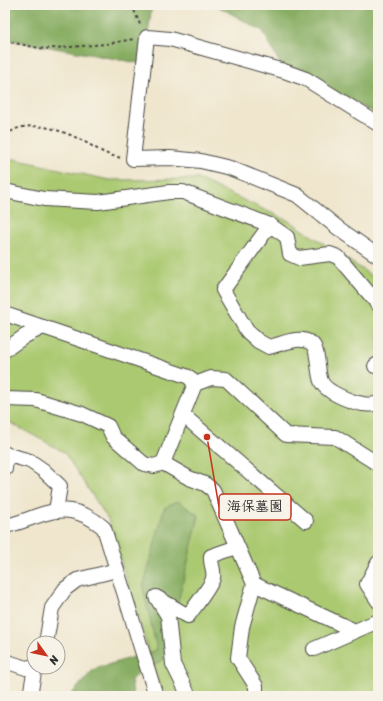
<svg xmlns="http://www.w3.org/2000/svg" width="383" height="701" font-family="Sriracha,'Klee One',sans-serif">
  <rect width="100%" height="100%" fill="#f7f3e8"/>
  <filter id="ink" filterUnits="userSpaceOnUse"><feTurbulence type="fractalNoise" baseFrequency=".025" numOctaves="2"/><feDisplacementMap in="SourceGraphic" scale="8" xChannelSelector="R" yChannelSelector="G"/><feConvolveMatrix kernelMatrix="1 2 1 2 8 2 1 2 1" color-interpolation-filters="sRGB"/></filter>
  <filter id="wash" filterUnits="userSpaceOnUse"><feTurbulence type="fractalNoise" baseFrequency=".012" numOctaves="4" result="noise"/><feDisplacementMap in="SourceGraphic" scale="16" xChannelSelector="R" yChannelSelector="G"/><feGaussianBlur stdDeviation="0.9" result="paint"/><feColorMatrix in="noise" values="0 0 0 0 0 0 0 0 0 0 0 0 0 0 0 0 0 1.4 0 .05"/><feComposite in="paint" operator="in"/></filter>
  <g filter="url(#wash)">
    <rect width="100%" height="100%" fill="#efe6cd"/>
    <path fill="#aac970" stroke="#6a7a4e" d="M5 157 109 180 198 179 291 222 378 280V696H162L108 519 64 452 9 422H5Z"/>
    <g fill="#87ad62" stroke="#596c46">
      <path d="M5 5H152L144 64 5 39Z"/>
      <path d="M218 5H378V115L281 66 263 31 219 7Z"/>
      <path d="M178 501 199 516 164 659 131 679 133 696H70L94 669 157 650 143 588 164 508Z"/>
    </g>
  </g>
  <g filter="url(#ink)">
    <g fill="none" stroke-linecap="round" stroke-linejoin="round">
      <g stroke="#484743" stroke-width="16">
        <g id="minor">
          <path d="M378 124 306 79 284 71 170 39 147 37 133 159 170 158 201 161 230 168 297 195 338 228 378 256"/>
          <path d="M5 191 44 199 98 202 169 192H183L270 225 287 237 290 254 299 258 330 254 338 257 378 304"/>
          <path d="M270 225 223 290 247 331 258 341 269 347C283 344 298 335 311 343 319 348 317 371 321 381 325 392 351 402 363 404 368 405 373 404 378 404"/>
          <path d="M5 314 189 377 195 384"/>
          <path d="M5 350 25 336 43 327"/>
          <path d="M375 366 378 364"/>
          <path d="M5 399 36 400 82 414 108 426 113 437 144 464 154 466 163 463 189 478 205 484 213 490 254 584 242 627 238 658 256 686V696"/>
          <path d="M183 415 306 521"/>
          <path d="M5 454 30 461 43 470 60 486 56 511"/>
          <path d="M163 463 195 384 211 378 226 379 286 435 335 437 378 464"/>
          <path d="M5 469 6 454"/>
          <path d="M5 526C23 523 39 513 56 511 74 508 90 516 104 528L156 696"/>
          <path d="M378 563 367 584 378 601"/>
          <path d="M254 584 355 631"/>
          <path d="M46 643 52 608 65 589 77 580 117 570"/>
          <path d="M314 649 378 621"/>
          <path d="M5 661 26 668 34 666"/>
          <path d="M30 696 35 667"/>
          <path d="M189 696 173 664 168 616 156 597 188 616C193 609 212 585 213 578 215 571 210 564 211 556L237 547"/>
        </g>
      </g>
      <g stroke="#484743" stroke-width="2" stroke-dasharray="3 3" stroke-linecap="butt">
        <path d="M132 5 141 27"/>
        <path d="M5 41 44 49 106 44 134 39"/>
        <path d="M5 134C10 133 14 129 19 128 41 122 66 132 85 142 100 150 105 155 122 158"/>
      </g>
      <use href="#minor" stroke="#fff" stroke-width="14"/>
    </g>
  </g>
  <path fill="none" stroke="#c8321e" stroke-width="1.5" d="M207 437L219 507"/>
  <circle fill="#c8321e" stroke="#f7f3e8" stroke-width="1.5" cx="207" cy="437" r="4"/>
  <rect fill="#f7f3e8" stroke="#c8321e" stroke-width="1.5" x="219" y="494" width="72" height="26" rx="4"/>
  <g font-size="14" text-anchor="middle" font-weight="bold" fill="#2b2b2b">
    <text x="255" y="511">海保墓園</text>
  </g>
  <rect width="383" height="701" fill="none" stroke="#f7f3e8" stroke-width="20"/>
  <g transform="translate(46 655) rotate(123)"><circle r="19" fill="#f7f3e8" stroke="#a5a39c"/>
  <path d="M0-3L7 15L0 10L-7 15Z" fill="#c8321e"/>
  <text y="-6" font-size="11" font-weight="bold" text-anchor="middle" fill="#2b2b2b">N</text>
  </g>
</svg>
